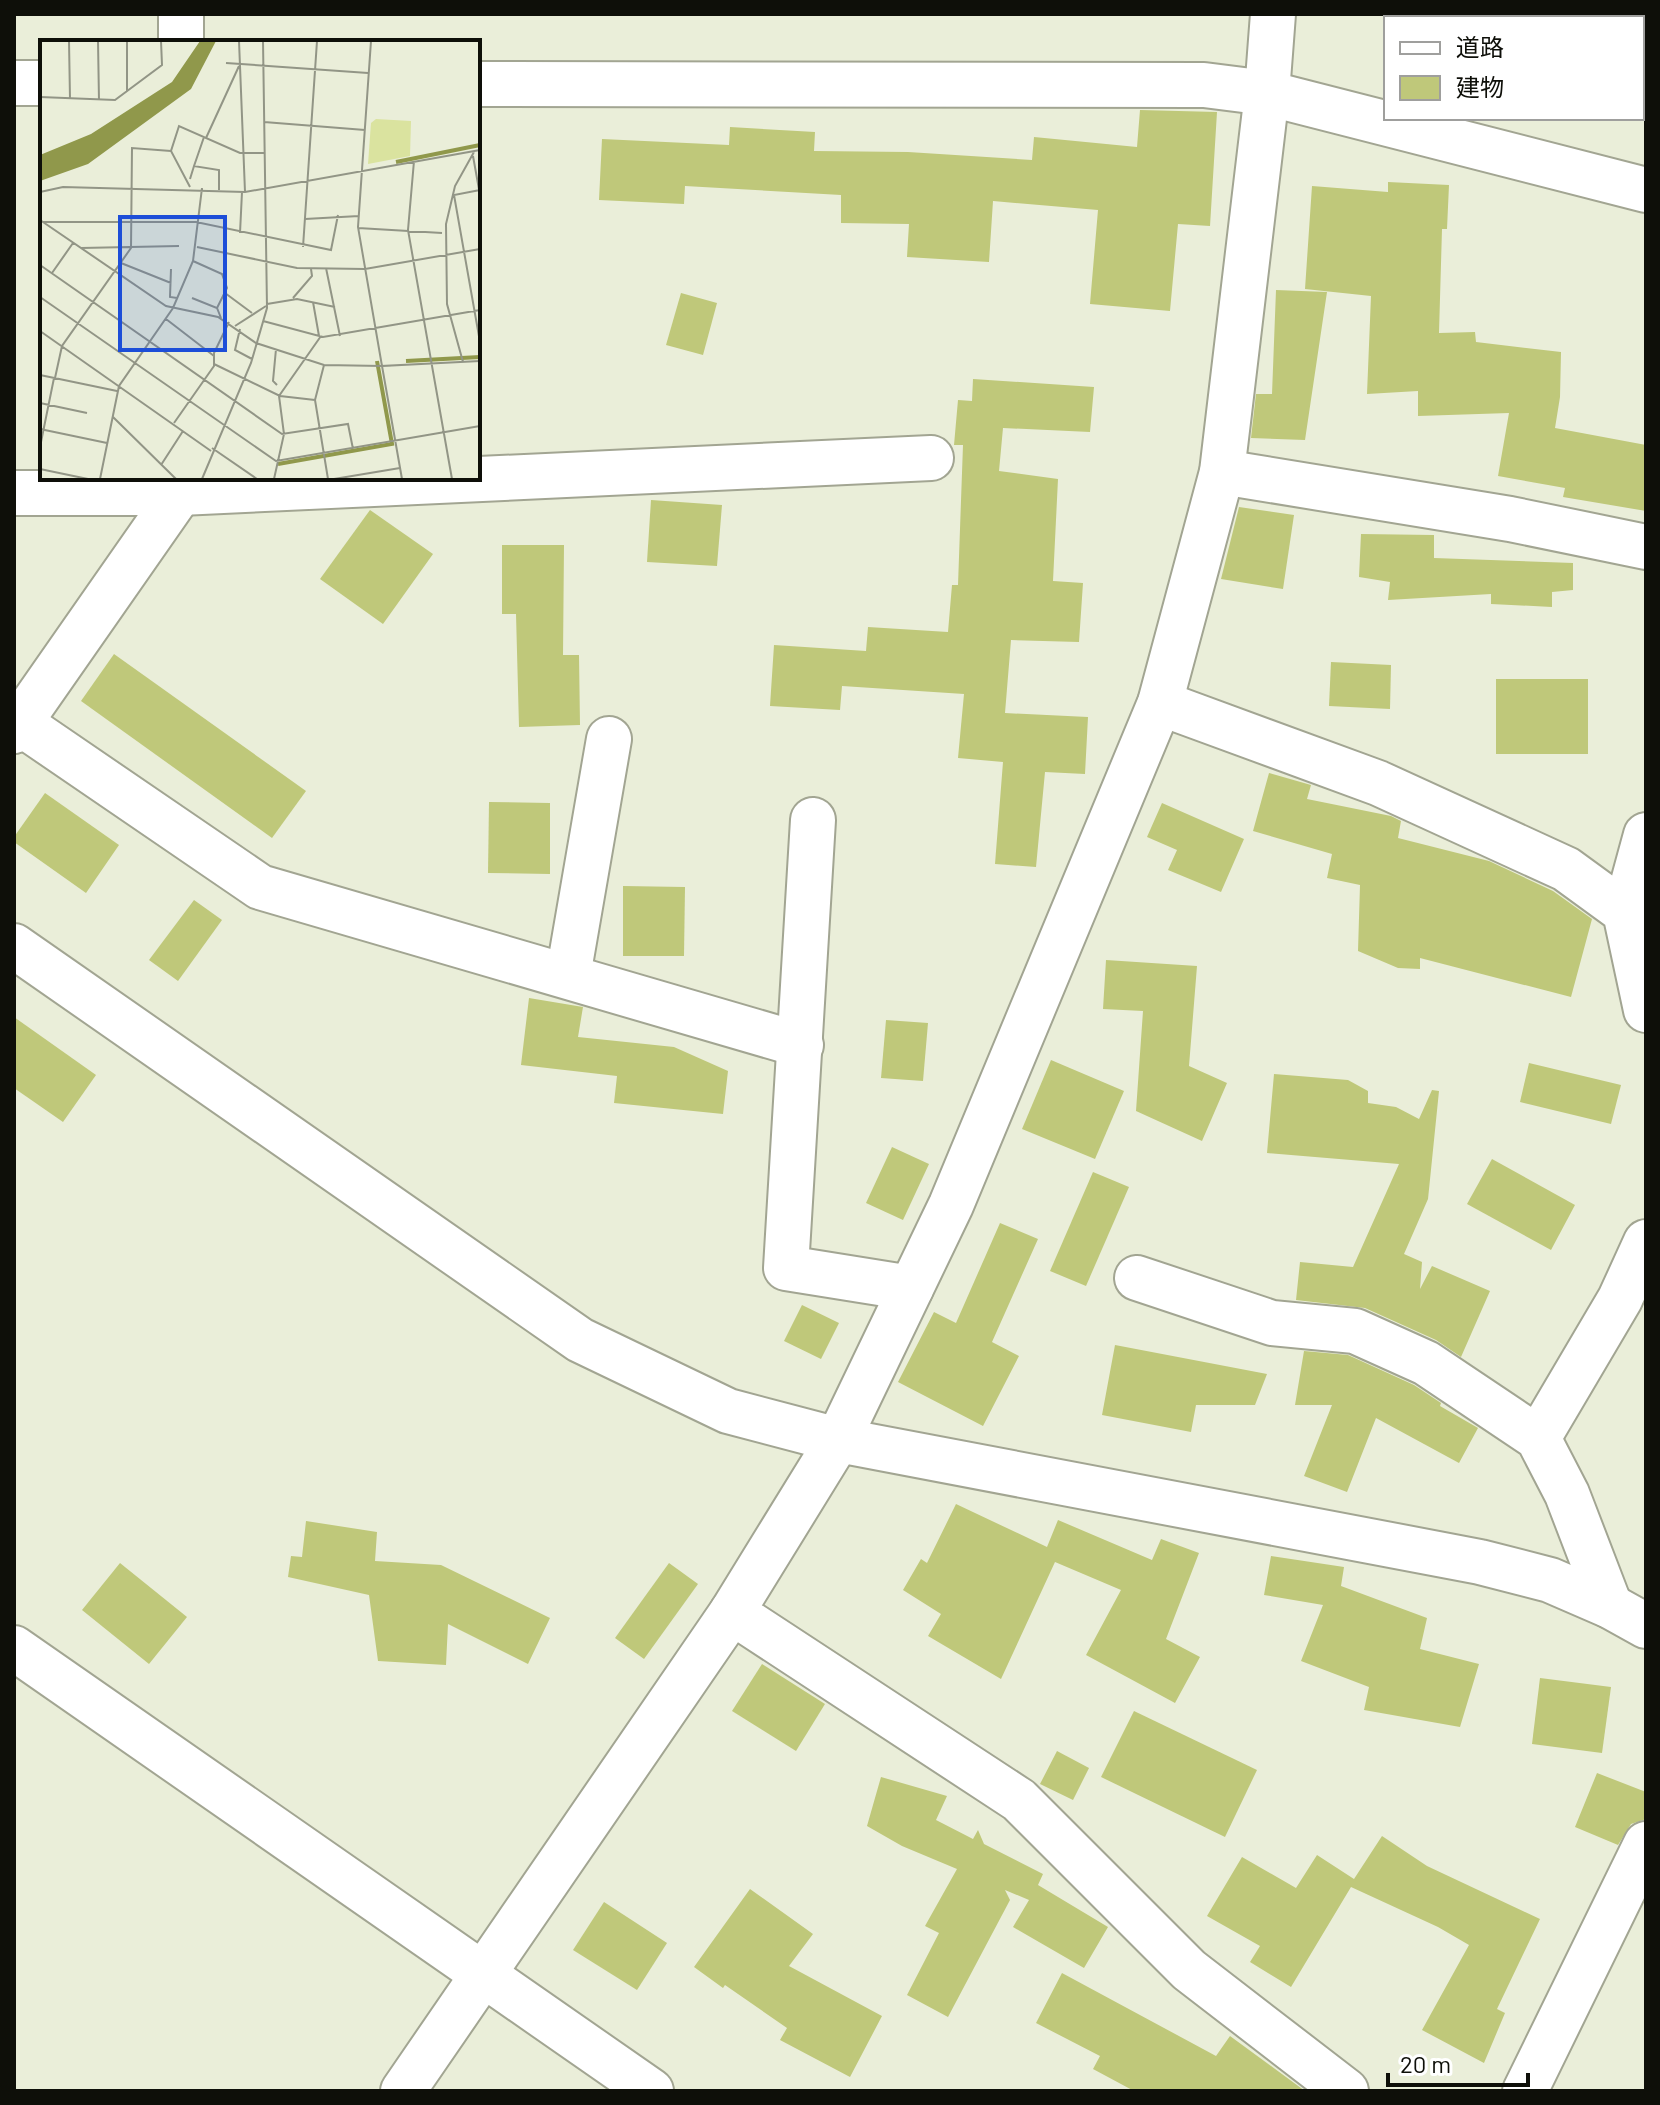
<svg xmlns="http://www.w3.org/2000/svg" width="1660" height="2105" font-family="Barlow,'Noto Sans JP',sans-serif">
  <rect width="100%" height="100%" fill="#eaeed9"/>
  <g fill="#bfc87a">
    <path d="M1140 110 1217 112 1210 226 1178 224 1170 311 1090 304 1098 210 993 201 989 262 907 257 909 224 841 223V195L685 186 684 204 599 200 602 139 729 145 730 127 815 132 814 151 908 152 1032 160 1034 137 1137 147Z"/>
    <path d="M1388 182 1449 185 1447 229H1442L1439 333 1475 332 1476 342 1561 352 1560 397 1555 428 1646 445V511L1563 497 1565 488 1498 476 1509 413 1418 416V391L1367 394 1371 296 1305 289 1312 186 1388 192Z"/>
    <path d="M1276 290 1327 292 1305 440 1251 438 1256 394H1272Z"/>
    <path d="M681 293 717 303 703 355 666 345Z"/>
    <path d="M973 379 1094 387 1090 432 1003 428 999 471 1058 479 1053 581 1083 583 1079 642 1011 640 1005 713 1088 717 1085 774 1045 772 1036 867 995 864 1003 762 958 758 964 694 842 686 840 710 770 706 774 645 866 651 868 627 948 632 952 585H958L963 445H954L958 400 972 401Z"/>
    <path d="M651 500 722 505 717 566 647 562Z"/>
    <path d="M1239 507 1294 515 1283 589 1221 579Z"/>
    <path d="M370 510 433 554 383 624 320 579Z"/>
    <path d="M1361 534 1434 535V558L1573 563V590L1552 592V607L1491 604V594L1388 600 1390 582 1359 577Z"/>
    <path d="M502 545H564L563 655H579L580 725 519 727 516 614H502Z"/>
    <path d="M114 654 306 791 272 838 81 701Z"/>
    <path d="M1331 662 1391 665 1390 709 1329 706Z"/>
    <rect x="1496" y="679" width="92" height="75"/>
    <path d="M1269 773 1311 785 1307 799 1391 816 1401 821 1398 838 1489 861 1553 891 1592 919 1571 997 1420 958V969L1398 968 1358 951 1360 885 1327 878 1332 854 1253 831Z"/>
    <path d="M45 793 119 845 86 893 14 842V837Z"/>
    <path d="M489 802 550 803V874L488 873Z"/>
    <path d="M1162 803 1244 839 1221 892 1168 870 1177 850 1147 837Z"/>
    <path d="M623 886 685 887 684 956H623Z"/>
    <path d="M194 900 222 920 178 981 149 960Z"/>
    <path d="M1106 960 1197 966 1189 1066 1227 1083 1202 1141 1136 1111 1143 1011 1103 1009Z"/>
    <path d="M529 998 583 1007 578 1037 674 1047 728 1071 723 1114 614 1103 617 1076 521 1065Z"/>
    <path d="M14 1017 96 1075 63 1122 14 1088Z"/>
    <path d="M886 1020 928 1023 923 1081 881 1078Z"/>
    <path d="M1051 1060 1124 1091 1095 1159 1022 1129Z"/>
    <path d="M1529 1063 1621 1085 1611 1124 1520 1102Z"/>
    <path d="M1274 1074 1348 1080 1368 1091V1103L1396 1107 1419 1119 1432 1090 1439 1091 1428 1199 1404 1254 1422 1262 1420 1289 1432 1266 1490 1291 1461 1357 1436 1340 1365 1308 1296 1300 1300 1262 1353 1267 1399 1164 1267 1153Z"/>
    <path d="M892 1147 929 1164 903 1220 866 1203Z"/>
    <path d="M1492 1159 1575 1205 1551 1250 1467 1204Z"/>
    <path d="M1093 1172 1129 1187 1086 1286 1050 1271Z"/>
    <path d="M1000 1223 1038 1239 992 1342 1019 1356 983 1426 898 1382 934 1312 956 1323Z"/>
    <path d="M802 1305 839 1323 821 1359 784 1341Z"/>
    <path d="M1115 1345 1267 1374 1255 1405H1196L1191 1432 1102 1415Z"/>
    <path d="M1304 1351 1348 1355 1414 1385 1441 1403 1440 1406 1478 1428 1459 1463 1376 1418 1347 1492 1304 1476 1332 1405H1295Z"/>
    <path d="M956 1504 1047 1547 1058 1520 1152 1560 1161 1539 1199 1553 1166 1639 1200 1657 1175 1703 1086 1655 1121 1590 1055 1562 1001 1679 928 1636 941 1614 903 1590 921 1559 927 1563Z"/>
    <path d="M306 1521 377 1532 375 1561 441 1565 550 1618 528 1664 448 1624 446 1665 378 1661 369 1595 288 1577 291 1556 302 1557Z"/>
    <path d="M1271 1556 1344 1567 1341 1586 1427 1618 1420 1649 1479 1664 1460 1727 1364 1710 1369 1687 1301 1661 1323 1605 1264 1595Z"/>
    <path d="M120 1563 187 1617 149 1664 82 1610Z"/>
    <path d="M669 1563 698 1584 644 1659 615 1638Z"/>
    <path d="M762 1664 825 1704 796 1751 732 1711Z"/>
    <path d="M1540 1678 1611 1687 1602 1753 1532 1744Z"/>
    <path d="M1134 1711 1257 1770 1225 1837 1101 1777Z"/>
    <path d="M1057 1751 1089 1768 1073 1800 1040 1784Z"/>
    <path d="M1597 1773 1646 1792V1819L1631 1824 1618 1845 1575 1827Z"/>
    <path d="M881 1777 947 1796 936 1820 973 1839 978 1830 984 1844 1043 1874 1038 1885 1108 1927 1084 1968 1013 1927 1029 1900 1005 1890 1010 1900 948 2017 907 1995 939 1933 925 1926 957 1869 902 1846 867 1826Z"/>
    <path d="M1382 1836 1427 1866 1540 1919 1497 2009 1505 2013 1484 2063 1422 2030 1469 1945 1438 1927 1351 1887 1291 1987 1250 1962 1260 1946 1207 1916 1242 1857 1296 1888 1317 1855 1354 1879Z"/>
    <path d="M750 1889 813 1934 789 1966 882 2016 850 2077 780 2040 787 2028 725 1985 723 1988 694 1967Z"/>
    <path d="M604 1902 667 1943 637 1990 573 1950Z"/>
    <path d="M1062 1973 1216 2056 1230 2036 1305 2091H1134L1093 2069 1100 2056 1036 2023Z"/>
  </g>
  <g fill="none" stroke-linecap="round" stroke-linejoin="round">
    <g stroke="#a2a592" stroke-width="48">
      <g id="minor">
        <path d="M181 42V14"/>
        <path d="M14 83H42"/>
        <path d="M478 84 1204 85 1267 93 1646 190"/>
        <path d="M1222 472 1510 519 1646 547"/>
        <path d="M14 493H180L931 458"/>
        <path d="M1160 703 1378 783 1566 869 1625 912 1646 1010"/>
        <path d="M20 723 260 887 801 1045"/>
        <path d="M14 731 180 493V478"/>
        <path d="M813 820 786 1268 911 1288"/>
        <path d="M1625 912 1646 835"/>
        <path d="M14 946 580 1340 728 1411 838 1440 1480 1562 1550 1580 1610 1606 1646 1626"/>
        <path d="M568 976 609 739"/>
        <path d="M1137 1278 1272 1323 1355 1331 1426 1363 1538 1438 1567 1494 1610 1606"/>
        <path d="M1538 1438 1620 1299 1646 1242"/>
        <path d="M732 1612 1019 1800 1189 1970 1346 2091"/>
        <path d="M14 1648 651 2091"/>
        <path d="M403 2091 732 1612 838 1440 951 1205 1160 703 1222 472 1267 93 1273 14"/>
        <path d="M1525 2091 1646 1844"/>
      </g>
    </g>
    <use href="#minor" stroke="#fff" stroke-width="44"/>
  </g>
  <g transform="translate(40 40)">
    <rect width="440" height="440" fill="#eaeed9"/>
    <path d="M336 79 371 81 370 116 328 124 331 83Z" fill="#dae39f"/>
    <path d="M160 1H176L151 49 48 124 0 141V115L51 94 132 42Z" fill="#90984b"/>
    <path fill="none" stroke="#90984b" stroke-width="4" d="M356 122 440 105M366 321 440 317M238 424 352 404 337 321"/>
    <path fill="none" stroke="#929586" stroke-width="2" d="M29 1 30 59M58 1 59 61M199 1 205 152M186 23 328 33M87 51V1M0 57 75 60 122 25 121 1M224 82 325 90M166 98 199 26M433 116 440 155M374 121 368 190 412 439M154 126 164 97M150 139 154 126 179 130V150M150 147 131 111 139 86 200 113H224M440 150 414 155 440 302M0 152 23 147 205 152 440 110M265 179 319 176M0 180 126 266 178 277 216 303 284 325 342 326 318 187 331 1M3 182H156L291 210 298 175M318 188 402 193M200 193 202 152M157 207 257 228 325 229 440 209M263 207 277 1M41 208 139 206M153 221 182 234 187 248 177 268M81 223 131 243M0 225 242 394 308 384 313 409M286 228 300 296M131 229 130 257 137 258M12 233 33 203M185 253 212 273M0 257 236 421 440 386M152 258 177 268 181 278M253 258 272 236 271 229M273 262 279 296M227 264 257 259 295 267M126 279 174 316M223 281 283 297 440 270M195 286 226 266M200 289 195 310 212 319M0 291 171 411M236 309 233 341 237 345M423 322 407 264 406 184 415 146 434 112M174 324 240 356 275 360M284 325 275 360 288 439M0 335 77 351M15 338 22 306 91 208 92 108 131 111M0 363 47 373M73 377 136 439M134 383 174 326V313L189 282M0 389 67 403M0 407 14 338M172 408 217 439M121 425 143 391M0 429 48 439M60 439 79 346 133 268 153 221 162 148M162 439 211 323 227 268 223 1M234 439 244 394 239 356 281 296M294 439 360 428M362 439 342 326 440 321"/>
    <path fill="#1d4ed8" fill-opacity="0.15" stroke="#1d4ed8" stroke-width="4" d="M80 177H185V310H80Z"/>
    <rect width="440" height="440" fill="none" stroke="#0e0f09" stroke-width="4"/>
  </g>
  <rect width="1660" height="2105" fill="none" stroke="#0e0f09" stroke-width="32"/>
  <rect x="1384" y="16" width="260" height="104" fill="#ffffff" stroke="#9f9f9d" stroke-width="2"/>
  <rect x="1400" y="42" width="40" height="12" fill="#ffffff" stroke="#9f9f9d" stroke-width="2"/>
  <text x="1456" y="56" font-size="24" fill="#0e0f09">道路</text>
  <rect x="1400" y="76" width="40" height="24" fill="#bfc87a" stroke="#9f9f9d" stroke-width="2"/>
  <text x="1456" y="96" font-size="24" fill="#0e0f09">建物</text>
  <path d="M1388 2073v12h140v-12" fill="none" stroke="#0e0f09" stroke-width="4"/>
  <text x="1400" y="2073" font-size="24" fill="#0e0f09" stroke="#ffffff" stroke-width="6" paint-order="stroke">20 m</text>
</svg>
